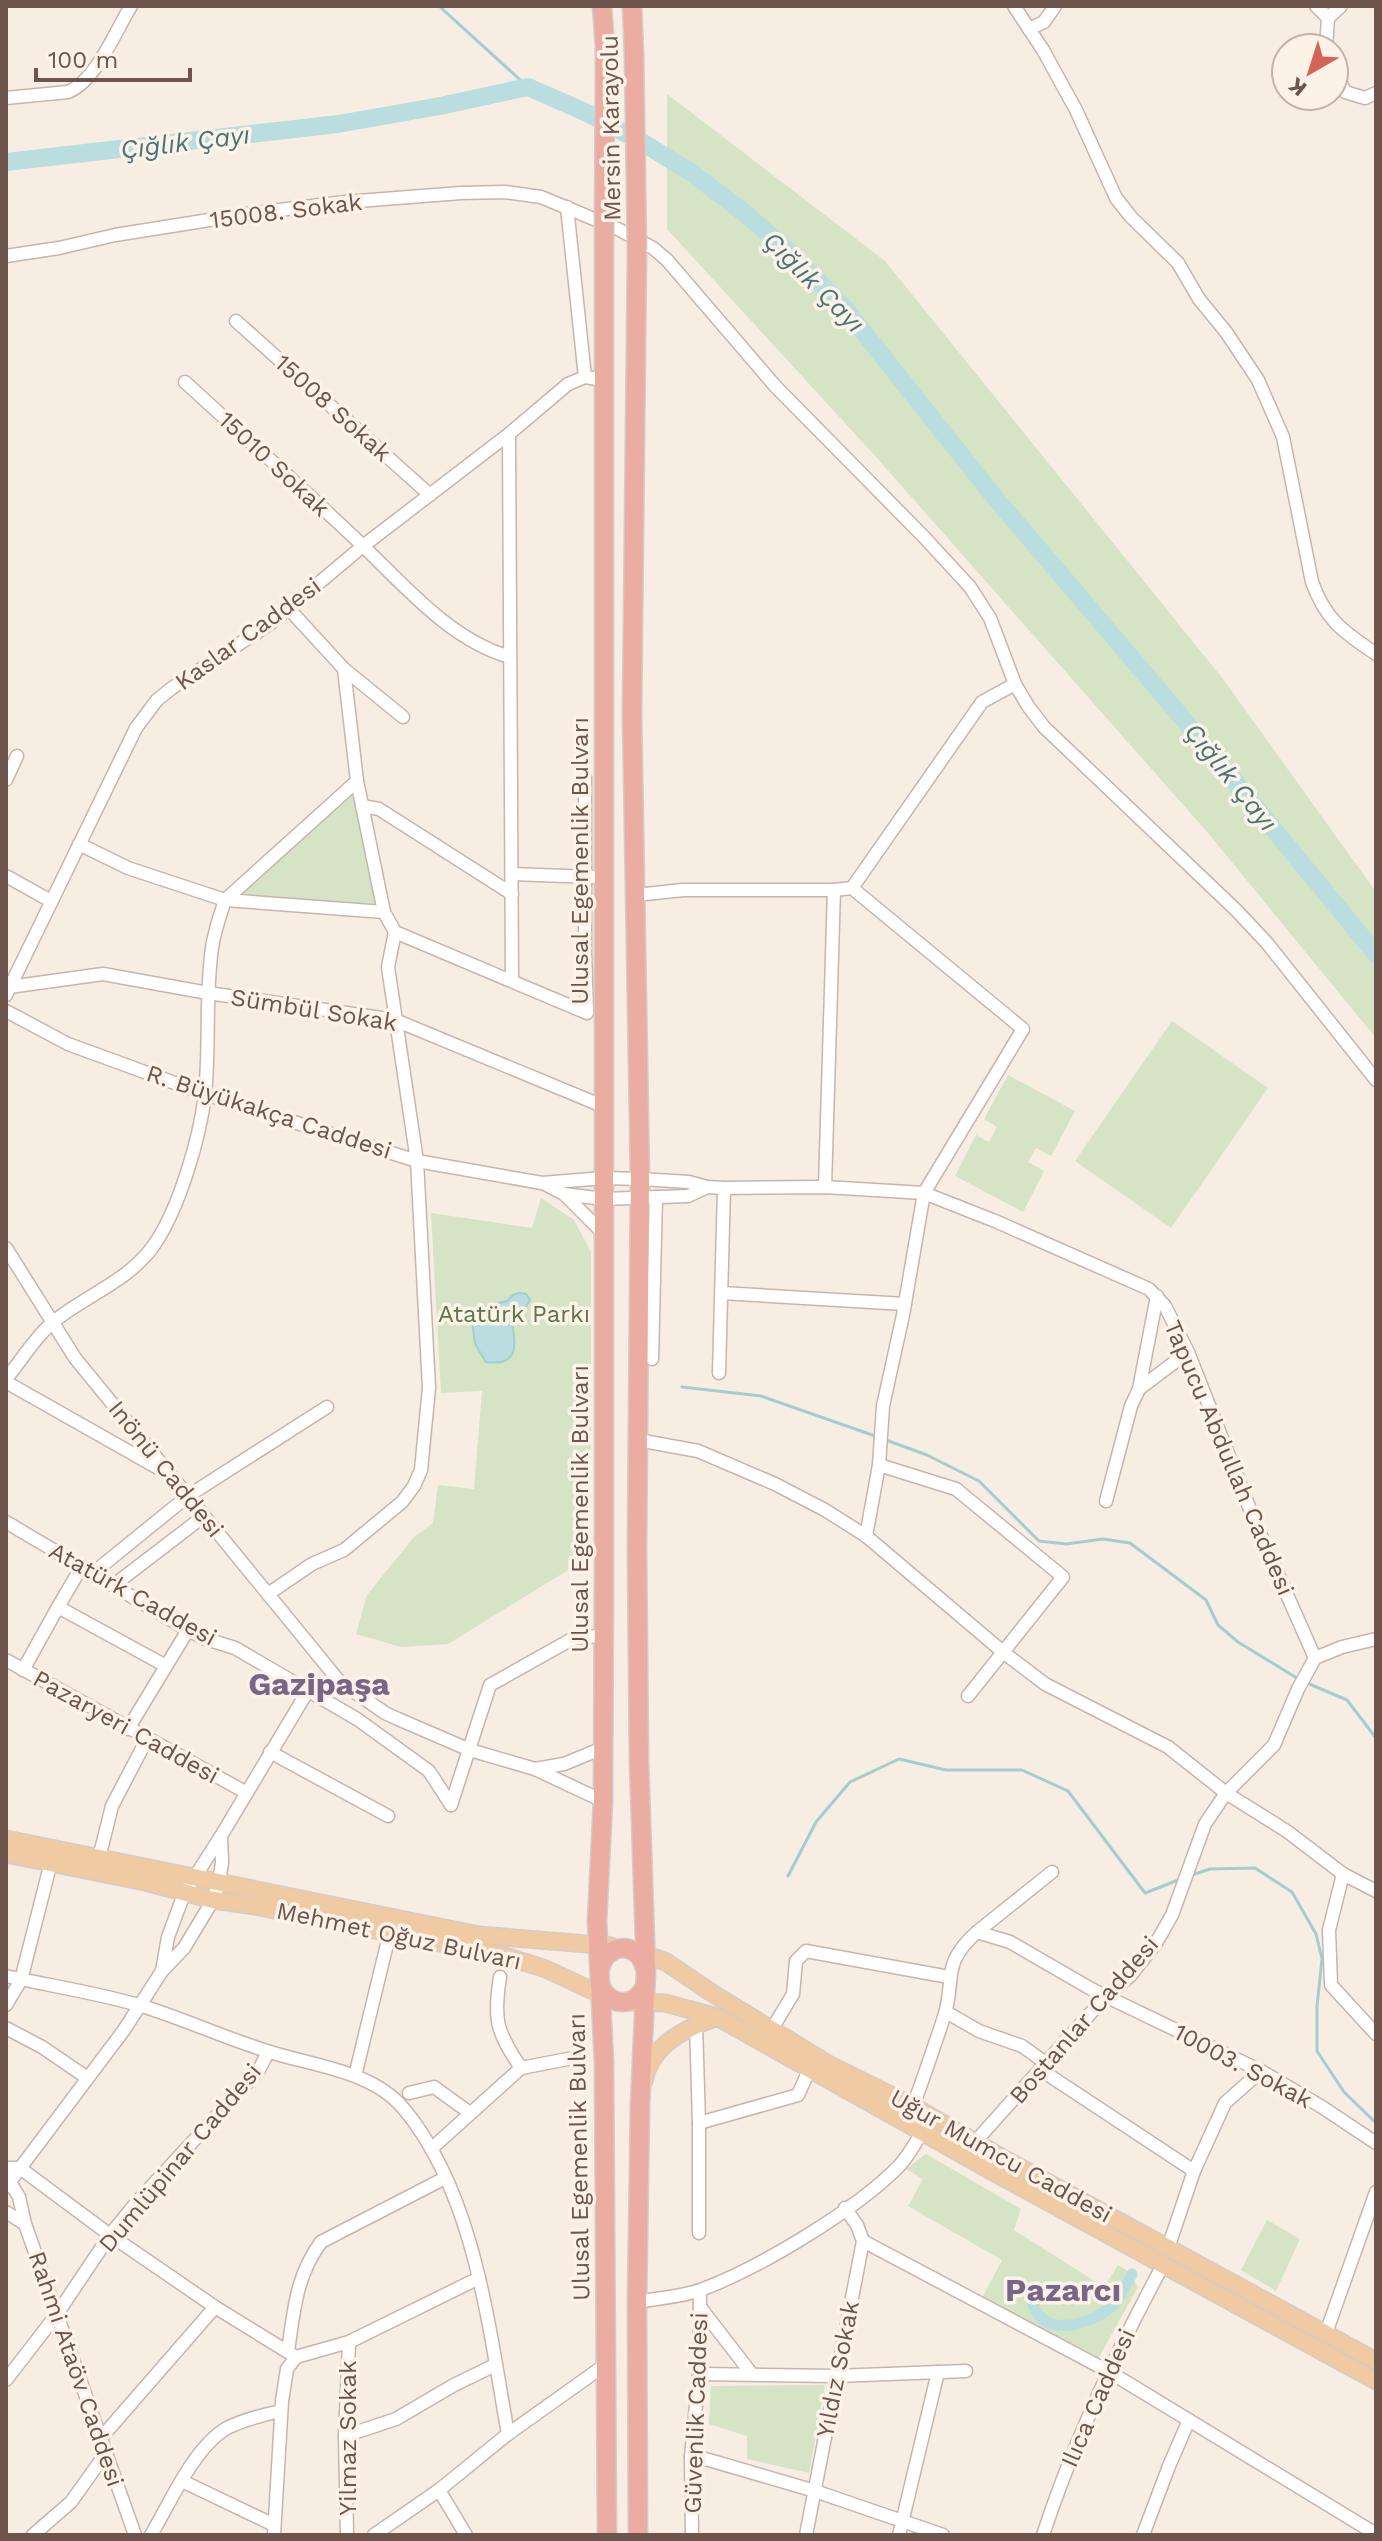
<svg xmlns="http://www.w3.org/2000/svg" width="1382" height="2541" font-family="'Work Sans',sans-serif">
  <rect width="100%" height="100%" fill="#f8ede3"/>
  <g fill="#d4e4c4">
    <path d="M667 94 885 261 1223 679 1376 892V1038L1208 833 877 458 667 229Z"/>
    <path d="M357 781 384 912 225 900Z"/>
    <path d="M1172 1021 1268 1088 1171 1228 1075 1161Z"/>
    <path d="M1008 1075 1075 1111 1051 1156 1036 1148 1028 1162 1044 1171 1023 1212 955 1176 976 1135 989 1142 997 1127 984 1119Z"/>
    <path d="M541 1198 574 1220 591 1252V1556L448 1644 401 1647 356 1634 367 1595 414 1537 433 1523 438 1485 474 1489 482 1391 441 1393 431 1213 532 1228Z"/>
    <path d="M926 2154 1021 2209 1014 2230 1104 2287 1118 2265 1128 2271 1138 2287 1098 2359 983 2296 1002 2260 908 2206 923 2179 906 2169Z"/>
    <path d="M1267 2220 1300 2239 1276 2291 1241 2270Z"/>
    <path d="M825 2385 809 2473 747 2459V2436L709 2424 711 2386Z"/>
  </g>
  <path fill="#badedf" stroke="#a2cecf" stroke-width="2" d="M519 1293 526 1294 530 1300 525 1308 511 1318C515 1341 522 1367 486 1362L475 1344 472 1322 483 1307 507 1301 513 1295Z"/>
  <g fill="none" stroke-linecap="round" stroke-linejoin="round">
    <g stroke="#a2cecf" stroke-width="3">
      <path d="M439 6 528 87"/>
      <path d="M682 1387 761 1396 878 1437"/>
      <path d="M886 1440 927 1455 979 1481 1039 1541 1066 1544 1103 1539 1130 1543 1206 1600 1218 1625 1238 1642 1300 1680"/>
      <path d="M1307 1683 1347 1700 1376 1738"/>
      <path d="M1192 1875 1210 1869 1255 1868 1292 1892 1316 1934 1322 1959 1317 2006V2051L1344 2092 1376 2123"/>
      <path d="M788 1876 816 1822 850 1782 899 1759 946 1770H1022L1068 1791 1145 1893 1181 1879"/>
    </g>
    <path stroke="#badedf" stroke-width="11" d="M1029 2294C1033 2305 1036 2314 1045 2321 1064 2333 1103 2318 1116 2302 1122 2294 1127 2283 1132 2274"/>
    <path stroke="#badedf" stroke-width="18" d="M6 162 338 124 440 106 528 87 585 112 640 141 692 173 747 215 798 260 846 310 992 494 1174 708 1376 954"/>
    <g stroke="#c7b5ab" stroke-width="15">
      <g id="minor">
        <path d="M1014 6 1043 50 1076 110 1116 198 1131 217 1178 263 1199 299 1226 332 1258 380 1283 437 1312 582C1326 621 1344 632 1376 654"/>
        <path d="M1316 6 1328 18"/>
        <path d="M1029 29 1044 22 1055 6"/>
        <path d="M1326 48 1328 18 1341 6"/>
        <path d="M1334 77 1339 79 1345 92 1365 98 1376 93"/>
        <path d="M6 98 68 92C96 81 115 32 131 6"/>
        <path d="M567 207 585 377"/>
        <path d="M6 256 59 248 115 235 247 214 345 202 461 193 505 192 541 197 618 229 653 248 667 260 776 387 924 537 970 587 990 618 1015 684 1028 706 1044 727 1237 911 1267 943 1376 1080"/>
        <path d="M236 321 430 495"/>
        <path d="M185 382C244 436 303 489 361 544 405 586 450 640 510 657"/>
        <path d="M509 434 512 980"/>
        <path d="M289 609 344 669 403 717"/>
        <path d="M6 780 17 756"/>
        <path d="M362 806 379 809 512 894"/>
        <path d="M512 874 592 877"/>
        <path d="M6 876 51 901"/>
        <path d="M852 888 1023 1029 924 1193 903 1315 883 1406 879 1465 866 1536"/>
        <path d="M636 895 683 890H834L852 888 982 702 1015 684"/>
        <path d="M225 900 357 781"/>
        <path d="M225 900 384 912"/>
        <path d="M395 932 587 1013 585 952V777"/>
        <path d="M9 987 103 974 208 993 395 1020 605 1107"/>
        <path d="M6 995 136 728 157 700 172 688 271 623 363 546 509 434 568 384 585 377 604 380"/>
        <path d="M6 1011 68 1044 202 1093 417 1161 542 1183 604 1178 640 1179 689 1182 707 1187 724 1188 825 1187 924 1193 995 1221 1149 1289 1165 1306 1188 1352 1257 1527 1315 1658"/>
        <path d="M545 1184 564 1194 604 1199 688 1196 707 1187"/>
        <path d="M825 1187 834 890"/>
        <path d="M564 1194 604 1234"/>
        <path d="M6 1248 75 1358 339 1681"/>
        <path d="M722 1293 905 1304"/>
        <path d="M652 1359 656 1197"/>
        <path d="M719 1373 724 1188"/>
        <path d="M6 1379C21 1361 35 1337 53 1322 86 1295 129 1281 154 1245 179 1209 200 1138 205 1094 210 1046 205 996 212 948 214 932 220 916 225 900L128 868 79 844"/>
        <path d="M6 1382 165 1472"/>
        <path d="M1139 1389 1188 1352"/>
        <path d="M638 1440 698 1451 775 1484 825 1510 866 1536 1003 1652 1045 1684 1168 1747 1226 1793 1288 1832 1343 1874 1376 1891"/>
        <path d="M879 1465 956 1489 1063 1577 968 1696"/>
        <path d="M1106 1501 1131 1406 1139 1389 1157 1296"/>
        <path d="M6 1522 188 1630 203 1638 235 1648 357 1719 429 1771 451 1805"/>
        <path d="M82 1566 58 1607 166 1666"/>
        <path d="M93 1573 188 1496 327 1407"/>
        <path d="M114 1585 204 1516"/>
        <path d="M268 1594 312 1564 344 1550 402 1502 414 1486 421 1470 429 1388 417 1161 388 967 395 932 384 912 357 781 344 669"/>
        <path d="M6 1660 247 1793"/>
        <path d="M23 1670 58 1607"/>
        <path d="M128 1729 188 1630"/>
        <path d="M270 1752 388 1816"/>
        <path d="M535 1769 564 1764 603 1748"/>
        <path d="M451 1805 490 1685 572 1639 604 1635"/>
        <path d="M97 1866 112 1806 147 1739"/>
        <path d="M1343 1874 1329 1930 1331 1985 1376 2034"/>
        <path d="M977 1932 1052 1872"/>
        <path d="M162 1971 168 1937 184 1894 221 1836 309 1689 322 1688 339 1681 385 1713 398 1719 470 1750 535 1769 603 1801"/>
        <path d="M6 1976C51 1986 98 1993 142 2006 184 2019 225 2038 267 2051 312 2066 372 2070 404 2109 475 2194 489 2329 508 2434"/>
        <path d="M500 1977C493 2021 497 2032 521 2068"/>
        <path d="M6 2005 21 1980 51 1862"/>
        <path d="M946 2012 979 2031 1022 2046 1047 2064"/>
        <path d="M696 2024 699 2123V2233"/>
        <path d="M6 2028 42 2047 86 2077"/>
        <path d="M772 2029 793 1994 796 1961 806 1951 949 1977"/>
        <path d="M1041 2070 1194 2171"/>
        <path d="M355 2076 390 1932"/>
        <path d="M409 2093 434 2087 470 2113"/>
        <path d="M913 2106C924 2077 934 2047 944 2017 956 1979 940 1965 977 1932L1010 1942 1093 1990 1261 2071 1322 2107 1376 2143"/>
        <path d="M699 2123 798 2095 810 2068"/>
        <path d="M975 2142 1106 1996 1130 1976 1156 1943 1172 1915 1205 1824 1226 1793 1274 1745 1298 1689 1315 1658 1342 1647 1376 1639"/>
        <path d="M431 2149 521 2068 573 2058"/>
        <path d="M6 2168H20L110 2235 215 2307 296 2357"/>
        <path d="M10 2182 19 2197 25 2224 135 2535"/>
        <path d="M6 2187 124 2030 162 1971 184 1948 213 1900 219 1883 222 1862 221 1836"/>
        <path d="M6 2212 25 2224"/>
        <path d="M863 2241 1108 2371 1371 2531"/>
        <path d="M1168 2248 1194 2171 1225 2103 1261 2071"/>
        <path d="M637 2302C658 2298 683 2297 703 2289 761 2267 856 2210 899 2166 910 2154 918 2139 926 2125"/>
        <path d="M700 2307 751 2373"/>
        <path d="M1326 2333 1376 2192"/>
        <path d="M288 2351C294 2310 296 2276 321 2242L445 2178"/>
        <path d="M699 2374 836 2376 966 2371"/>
        <path d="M6 2380 57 2314 110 2235 136 2203 259 2070 268 2052"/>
        <path d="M345 2436 396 2419 454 2385 495 2365"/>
        <path d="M101 2438 215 2307"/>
        <path d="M691 2457 702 2458 815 2491 943 2535"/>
        <path d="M182 2481 274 2525"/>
        <path d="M439 2490 466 2535"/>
        <path d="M33 2535 71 2502 106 2453"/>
        <path d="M151 2535C170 2503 194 2447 227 2428 245 2419 262 2415 281 2411"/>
        <path d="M274 2535 282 2401 287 2369 296 2357 349 2342 479 2278"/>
        <path d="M347 2535 345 2436 349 2342"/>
        <path d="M374 2535 439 2490 508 2434 605 2365"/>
        <path d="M692 2535 691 2457 699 2374 700 2291"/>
        <path d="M806 2535 863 2241 857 2225 845 2208"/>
        <path d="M899 2535 938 2372"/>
        <path d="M1043 2535C1074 2440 1116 2352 1163 2265"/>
        <path d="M1143 2535 1169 2466 1189 2420"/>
      </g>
    </g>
    <g stroke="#d3ccc9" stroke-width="19">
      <g id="major">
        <path d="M6 1839 479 1935 611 1946"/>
        <path d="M6 1854 145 1882 213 1900 255 1906 505 1956 546 1969 608 1998"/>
        <path d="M634 1950 666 1962 712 1993 830 2065 913 2106 1001 2157 1376 2361"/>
        <path d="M631 2002 665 2003 717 2017 993 2172 1376 2381"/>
        <path d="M644 2081C651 2045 684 2029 715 2018"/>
      </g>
    </g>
    <g stroke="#d3ccc9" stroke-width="21">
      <g id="highway">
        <path d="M602 6 605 47"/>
        <path d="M632 6 634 53"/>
        <path d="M604 242V1568L603 1801 597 1921 604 2062 607 2535"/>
        <path d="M637 250 632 713 640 1179 637 1549 639 1761 646 1971 640 2106 637 2302 638 2535"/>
        <path d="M600 1968C607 1942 638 1941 645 1968"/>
        <path d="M600 1985C609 2007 634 2008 645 1987"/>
      </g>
    </g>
    <use href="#minor" stroke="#fff" stroke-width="12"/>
    <use href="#major" stroke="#efcaa3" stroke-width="16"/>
    <use href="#highway" stroke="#ebaca1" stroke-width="18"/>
    <g stroke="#d3ccc9" stroke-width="21" stroke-linecap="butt">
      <g id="highway-bridge">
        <path d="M634 53 637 250"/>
        <path d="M604 242 605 47"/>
      </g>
    </g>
    <use href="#highway-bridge" stroke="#ebaca1" stroke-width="18"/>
  </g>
  <g text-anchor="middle" stroke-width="7" stroke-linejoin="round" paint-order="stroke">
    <g font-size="24" fill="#6d544c" stroke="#fcf2e8">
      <text transform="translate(611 128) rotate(-91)" y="8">Mersin Karayolu</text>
      <text transform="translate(286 211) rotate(-7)" y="8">15008. Sokak</text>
      <text transform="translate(333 408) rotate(42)" y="8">15008 Sokak</text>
      <text transform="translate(274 464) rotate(43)" y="8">15010 Sokak</text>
      <text transform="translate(248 634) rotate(-36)" y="8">Kaslar Caddesi</text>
      <text transform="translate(580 861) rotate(-90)" y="8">Ulusal Egemenlik Bulvarı</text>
      <text transform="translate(314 1010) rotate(9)" y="8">Sümbül Sokak</text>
      <text transform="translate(269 1112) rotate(18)" y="8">R. Büyükakça Caddesi</text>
      <text transform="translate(1229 1458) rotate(67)" y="8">Tapucu Abdullah Caddesi</text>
      <text transform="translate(166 1469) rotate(51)" y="8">Inönü Caddesi</text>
      <text transform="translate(580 1509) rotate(-90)" y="8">Ulusal Egemenlik Bulvarı</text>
      <text transform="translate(133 1594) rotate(29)" y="8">Atatürk Caddesi</text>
      <text transform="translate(126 1727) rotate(29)" y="8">Pazaryeri Caddesi</text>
      <text transform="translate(399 1936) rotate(12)" y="8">Mehmet Oğuz Bulvarı</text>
      <text transform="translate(1084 2020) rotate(-49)" y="8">Bostanlar Caddesi</text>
      <text transform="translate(1243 2066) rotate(28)" y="8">10003. Sokak</text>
      <text transform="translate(1001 2156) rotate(29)" y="8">Uğur Mumcu Caddesi</text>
      <text transform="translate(579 2157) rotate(-91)" y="8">Ulusal Egemenlik Bulvarı</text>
      <text transform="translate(180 2158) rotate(-50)" y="8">Dumlüpinar Caddesi</text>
      <text transform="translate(76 2369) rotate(71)" y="8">Rahmi Ataöv Caddesi</text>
      <text transform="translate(838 2369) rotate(-79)" y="8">Yıldız Sokak</text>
      <text transform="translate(1098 2398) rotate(-66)" y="8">Ilıca Caddesi</text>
      <text transform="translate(696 2413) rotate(-88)" y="8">Güvenlik Caddesi</text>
      <text transform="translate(348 2438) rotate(-90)" y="8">Yilmaz Sokak</text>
    </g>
    <g font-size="24" fill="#5c7749" stroke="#fcf2e8">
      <text x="514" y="1322">Atatürk Parkı</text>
    </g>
    <g font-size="26" font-style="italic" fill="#477577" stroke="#fcf2e8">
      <text transform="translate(185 142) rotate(-7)" y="9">Çığlık Çayı</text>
      <text transform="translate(814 282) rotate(45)" y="9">Çığlık Çayı</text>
      <text transform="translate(1231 777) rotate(51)" y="9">Çığlık Çayı</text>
    </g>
    <g font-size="32" font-weight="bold" fill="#796589" stroke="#fcf2e8">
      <text x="319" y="1695">Gazipaşa</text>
      <text x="1063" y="2301">Pazarcı</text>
    </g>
  </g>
  <rect width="1382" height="2541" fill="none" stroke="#6d544c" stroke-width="16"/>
  <g transform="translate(1310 72) rotate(219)"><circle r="38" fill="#fcf2e8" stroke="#c3b3aa" stroke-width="2"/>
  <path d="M0-6L14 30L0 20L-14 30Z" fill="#d36457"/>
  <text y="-12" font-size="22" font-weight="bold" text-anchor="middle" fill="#6d544c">K</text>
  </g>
  <path d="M36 68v12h154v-12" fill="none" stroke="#6d544c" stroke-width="4"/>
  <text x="48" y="68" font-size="24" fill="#6d544c" stroke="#fcf2e8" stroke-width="6" paint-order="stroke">100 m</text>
</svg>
